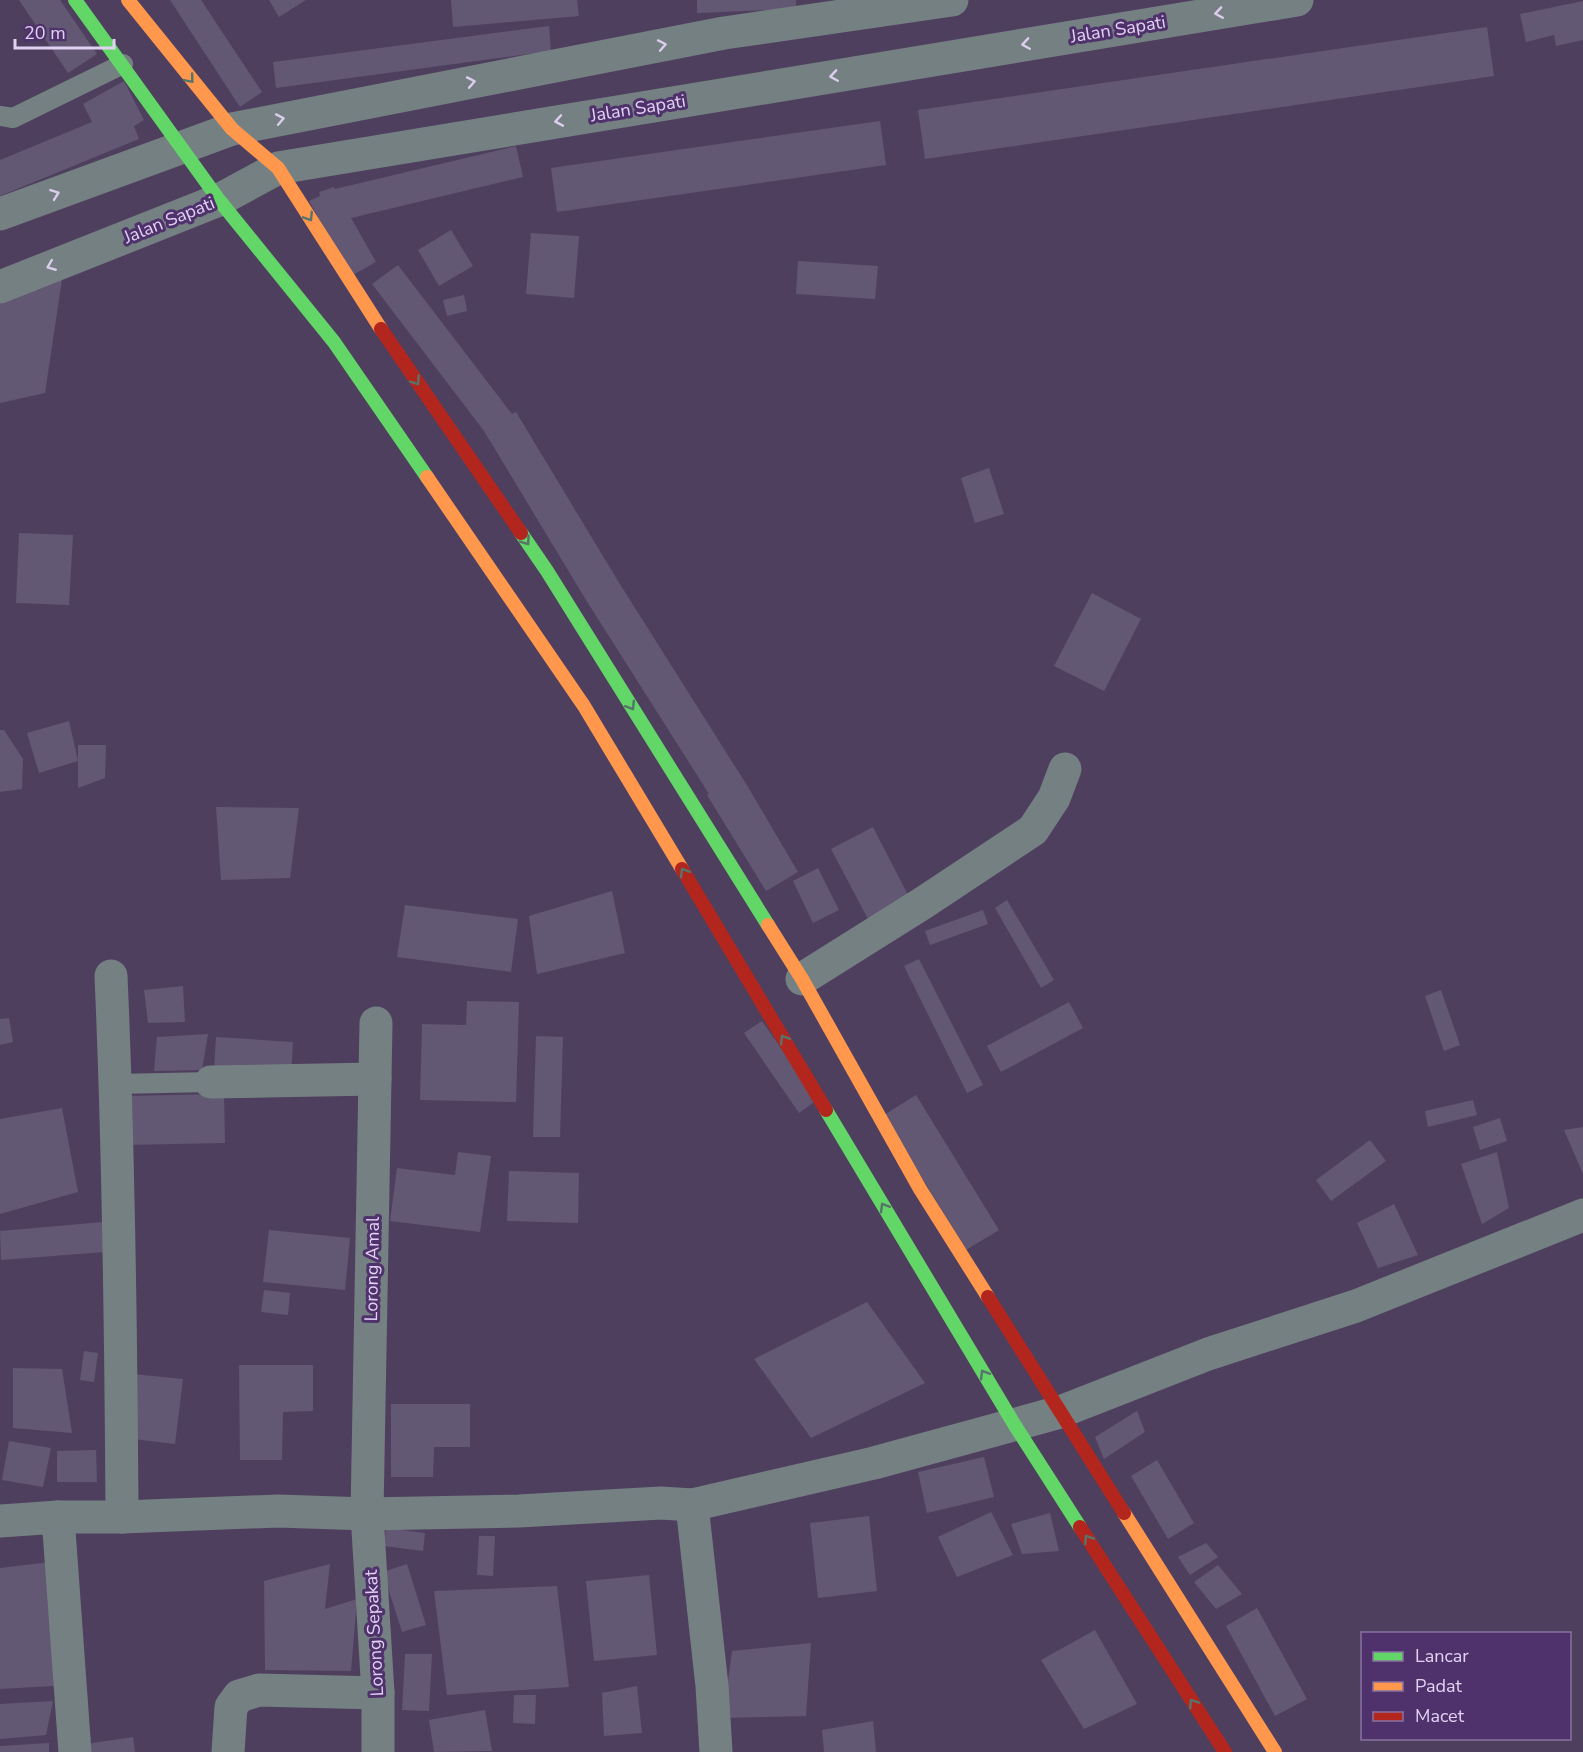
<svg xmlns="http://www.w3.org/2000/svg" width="1583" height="1752" font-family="'Nunito Sans',sans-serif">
  <rect width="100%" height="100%" fill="#4f3f5e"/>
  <g fill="#625873">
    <path d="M19 0H60L97 54 68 73Z"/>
    <path d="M170 0H201L262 92 240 107Z"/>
    <path d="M269 0H306L279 17Z"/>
    <path d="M451 0H577L579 16 453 27Z"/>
    <path d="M697 0H796V9L697 13Z"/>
    <path d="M1583 1V40L1556 46 1554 35 1526 42 1520 14Z"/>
    <path d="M549 26 551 51 276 88 273 62Z"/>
    <path d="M1487 27 1494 76 925 159 918 110Z"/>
    <path d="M124 81 144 120 134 126 139 139 0 196V160L92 122 83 104Z"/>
    <path d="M880 121 886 165 557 212 551 168Z"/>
    <path d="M516 146 523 177 351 218 376 262 351 276 309 201 320 196 319 192 334 187 335 189Z"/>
    <path d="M451 230 473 266 439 286 418 250Z"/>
    <path d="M531 233 579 236 574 298 526 294Z"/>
    <path d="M798 261 878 266 875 299 796 294Z"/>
    <path d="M398 265 512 414 516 412 618 581 748 787 798 872 766 891 707 795 709 794 586 600 484 431 372 284Z"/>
    <path d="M63 273 45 393 0 403V296Z"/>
    <path d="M464 295 467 311 447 316 443 300Z"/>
    <path d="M989 468 1004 514 975 523 961 478Z"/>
    <path d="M19 533 73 535 69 605 16 603Z"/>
    <path d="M1092 593 1141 619 1104 691 1054 666Z"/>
    <path d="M69 721 78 761V745H106L105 778 78 788V761L39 773 27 733Z"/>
    <path d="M0 730H4L23 759 22 789 0 792Z"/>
    <path d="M216 807 299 808 290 878 221 880Z"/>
    <path d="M873 827 909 897 868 919 831 849Z"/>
    <path d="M818 868 839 910 813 923 793 881Z"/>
    <path d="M612 891 625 953 537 974 529 916Z"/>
    <path d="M1007 900 1054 980 1041 988 995 908Z"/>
    <path d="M405 905 518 919 511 972 397 957Z"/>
    <path d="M983 910 988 924 930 945 925 931Z"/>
    <path d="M919 959 983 1085 967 1093 904 966Z"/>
    <path d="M183 986 185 1022 148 1023 144 990Z"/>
    <path d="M1441 990 1460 1045 1444 1051 1425 996Z"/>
    <path d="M467 1001 519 1002 516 1102 420 1100 422 1024 466 1025Z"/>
    <path d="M1069 1002 1083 1028 1001 1072 987 1046Z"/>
    <path d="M9 1018 13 1042 0 1045V1019Z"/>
    <path d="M762 1021 817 1100 799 1113 744 1033Z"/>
    <path d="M208 1034 202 1070 154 1071 157 1037Z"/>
    <path d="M536 1036 563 1037 560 1137H533Z"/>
    <path d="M216 1037 293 1042 291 1075 214 1070Z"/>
    <path d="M224 1094 225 1143 125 1145 124 1096Z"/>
    <path d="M916 1095 999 1230 966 1250 884 1115Z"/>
    <path d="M1473 1100 1477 1115 1428 1127 1425 1111Z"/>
    <path d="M62 1108 78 1192 0 1214V1119Z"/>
    <path d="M1500 1118 1507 1141 1480 1150 1473 1127Z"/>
    <path d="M1583 1127V1174L1564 1130Z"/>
    <path d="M1370 1140 1386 1161 1331 1201 1316 1180Z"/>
    <path d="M458 1152 491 1156 480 1232 390 1221 397 1168 455 1175Z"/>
    <path d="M1497 1152 1509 1208 1482 1224 1461 1164Z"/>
    <path d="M509 1171 579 1173 578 1223 507 1221Z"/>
    <path d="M1394 1204 1418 1255 1378 1268 1357 1223Z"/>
    <path d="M103 1222 105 1252 1 1260 0 1231Z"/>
    <path d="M269 1230 350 1238 345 1290 263 1282Z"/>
    <path d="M264 1290 290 1293 288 1315 261 1312Z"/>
    <path d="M867 1302 925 1383 811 1438 754 1359Z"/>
    <path d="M84 1351 98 1353 94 1382 80 1380Z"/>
    <path d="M239 1365H313V1411L283 1412 282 1460H240Z"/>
    <path d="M13 1368 62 1369 72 1433 13 1428Z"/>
    <path d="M133 1374 183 1379 175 1444 125 1438Z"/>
    <path d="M391 1404H470V1447H434L433 1477H391Z"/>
    <path d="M1137 1411 1145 1432 1104 1459 1095 1437Z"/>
    <path d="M9 1441 51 1448 43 1487 2 1480Z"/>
    <path d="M96 1450 97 1482H57V1451Z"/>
    <path d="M984 1457 994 1497 927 1513 918 1472Z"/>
    <path d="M1157 1460 1194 1523 1168 1539 1131 1476Z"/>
    <path d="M991 1512 1013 1555 957 1577 938 1537Z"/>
    <path d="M1050 1513 1059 1551 1022 1554 1011 1524Z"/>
    <path d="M869 1516 877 1591 818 1598 810 1523Z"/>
    <path d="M386 1528 425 1533 423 1551 384 1546Z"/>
    <path d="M479 1536H495L493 1576 477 1575Z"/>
    <path d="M1206 1543 1218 1557 1190 1575 1178 1557Z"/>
    <path d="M50 1562 54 1686 0 1689V1568Z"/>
    <path d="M330 1564 325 1609 357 1599 351 1671 265 1670 264 1581Z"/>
    <path d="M407 1564 426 1625 402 1632 383 1572Z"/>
    <path d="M1218 1565 1242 1594 1216 1609 1194 1582Z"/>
    <path d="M649 1575 657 1655 594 1661 586 1581Z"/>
    <path d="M557 1586 569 1687 447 1695 434 1591Z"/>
    <path d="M1257 1608 1307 1699 1275 1716 1226 1626Z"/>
    <path d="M1095 1630 1137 1704 1084 1729 1041 1660Z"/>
    <path d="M811 1643 806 1716 723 1718 732 1651Z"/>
    <path d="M405 1654H432L429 1711 402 1710Z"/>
    <path d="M637 1686 642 1733 604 1736 602 1693Z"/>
    <path d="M514 1695H536L535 1724 513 1723Z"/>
    <path d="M53 1701 46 1735 0 1739V1704Z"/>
    <path d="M485 1710 492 1751 434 1752 429 1720Z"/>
    <path d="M873 1721 876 1752H824L822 1730Z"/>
    <path d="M133 1737 135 1752H88L86 1744Z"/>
    <path d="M49 1743V1752H0V1746Z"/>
  </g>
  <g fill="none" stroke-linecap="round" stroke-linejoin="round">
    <g stroke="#758083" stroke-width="20">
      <path d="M0 116 13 118 123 64"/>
      <path d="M116 1084 211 1082"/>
    </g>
    <g stroke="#758083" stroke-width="33">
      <path d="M0 214 232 129 724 33 952 0"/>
      <path d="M0 287 219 200 278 168 1297 0"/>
      <path d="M111 976C119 1156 121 1336 122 1517"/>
      <path d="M802 979 923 903 1033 830 1054 798 1065 769"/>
      <path d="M376 1023 367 1514 378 1693V1752"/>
      <path d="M211 1082 375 1079"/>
      <path d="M692 1505 712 1686 716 1752"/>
      <path d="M58 1517 75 1752"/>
      <path d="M0 1521 58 1517H122L278 1511 367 1514 519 1511 661 1503 692 1505 874 1463 1060 1412 1208 1354 1356 1306 1583 1215"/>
      <path d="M228 1752 231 1707 239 1696 259 1690 378 1693"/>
    </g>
    <g stroke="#63d668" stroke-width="14">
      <path d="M75 0 219 200 334 342 427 477"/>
      <path d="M521 533 547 571 768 925"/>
      <path d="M826 1110 1014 1424 1080 1527"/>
    </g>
    <g stroke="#ff974d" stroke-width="14">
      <path d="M128 0 232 129 278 168 381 329"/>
      <path d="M427 477 584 706 682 869"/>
      <path d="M768 925 802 979 920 1189 988 1297"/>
      <path d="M1124 1513 1275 1752"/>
    </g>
    <g stroke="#b3261e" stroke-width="14">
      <path d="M381 329 521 533"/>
      <path d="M682 869 826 1110"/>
      <path d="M988 1297 1124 1513"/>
      <path d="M1080 1527 1225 1752"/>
    </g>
  </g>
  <defs><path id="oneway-chevron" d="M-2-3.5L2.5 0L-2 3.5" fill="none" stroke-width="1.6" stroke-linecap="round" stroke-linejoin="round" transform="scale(1.5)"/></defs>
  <g stroke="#dccded">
    <use href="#oneway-chevron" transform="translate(1219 13) rotate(171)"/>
    <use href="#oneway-chevron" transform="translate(1026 44) rotate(171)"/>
    <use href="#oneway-chevron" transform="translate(662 45) rotate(-11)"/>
    <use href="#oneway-chevron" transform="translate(834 76) rotate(171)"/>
    <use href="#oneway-chevron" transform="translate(471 82) rotate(-11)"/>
    <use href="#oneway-chevron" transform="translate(280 119) rotate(-11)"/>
    <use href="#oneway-chevron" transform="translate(559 121) rotate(170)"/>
    <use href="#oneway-chevron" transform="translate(55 194) rotate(-20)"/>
    <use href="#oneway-chevron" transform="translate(51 266) rotate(158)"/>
  </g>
  <g stroke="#57746a">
    <use href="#oneway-chevron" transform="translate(190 79) rotate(50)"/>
    <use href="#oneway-chevron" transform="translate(309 217) rotate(57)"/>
    <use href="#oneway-chevron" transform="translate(416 381) rotate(55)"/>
    <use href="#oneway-chevron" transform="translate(526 541) rotate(55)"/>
    <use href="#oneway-chevron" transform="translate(631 706) rotate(58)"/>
    <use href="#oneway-chevron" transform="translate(684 872) rotate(-121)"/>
    <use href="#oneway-chevron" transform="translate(784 1039) rotate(-121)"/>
    <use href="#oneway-chevron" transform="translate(884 1207) rotate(-121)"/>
    <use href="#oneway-chevron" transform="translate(984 1374) rotate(-121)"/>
    <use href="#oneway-chevron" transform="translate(1088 1539) rotate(-123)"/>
    <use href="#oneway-chevron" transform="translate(1193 1703) rotate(-123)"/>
  </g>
  <g text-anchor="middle" stroke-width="6" stroke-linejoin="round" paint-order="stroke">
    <g font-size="18" fill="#e1d1f3" stroke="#4f326b">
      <text transform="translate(1118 29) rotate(-9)" y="6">Jalan Sapati</text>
      <text transform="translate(638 108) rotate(-9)" y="6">Jalan Sapati</text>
      <text transform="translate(169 220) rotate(-22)" y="6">Jalan Sapati</text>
      <text transform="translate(372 1269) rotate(-89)" y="6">Lorong Amal</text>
      <text transform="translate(374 1633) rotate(-93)" y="6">Lorong Sepakat</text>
    </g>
  </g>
  <rect x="1361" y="1632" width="210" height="108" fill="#4f326b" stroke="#8972a1" stroke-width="1.5"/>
  <rect x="1373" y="1652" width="30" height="9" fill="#63d668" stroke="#8972a1" stroke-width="1.5"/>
  <text x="1415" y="1662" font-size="18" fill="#e1d1f3">Lancar</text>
  <rect x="1373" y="1682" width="30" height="9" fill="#ff974d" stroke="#8972a1" stroke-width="1.5"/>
  <text x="1415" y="1692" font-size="18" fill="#e1d1f3">Padat</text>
  <rect x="1373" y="1712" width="30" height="9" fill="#b3261e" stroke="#8972a1" stroke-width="1.5"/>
  <text x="1415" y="1722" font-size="18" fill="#e1d1f3">Macet</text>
  <path d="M15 39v9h99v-9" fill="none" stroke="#e1d1f3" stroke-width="3"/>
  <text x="24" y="39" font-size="18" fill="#e1d1f3" stroke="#4f326b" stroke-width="4.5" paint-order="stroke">20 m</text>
</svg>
